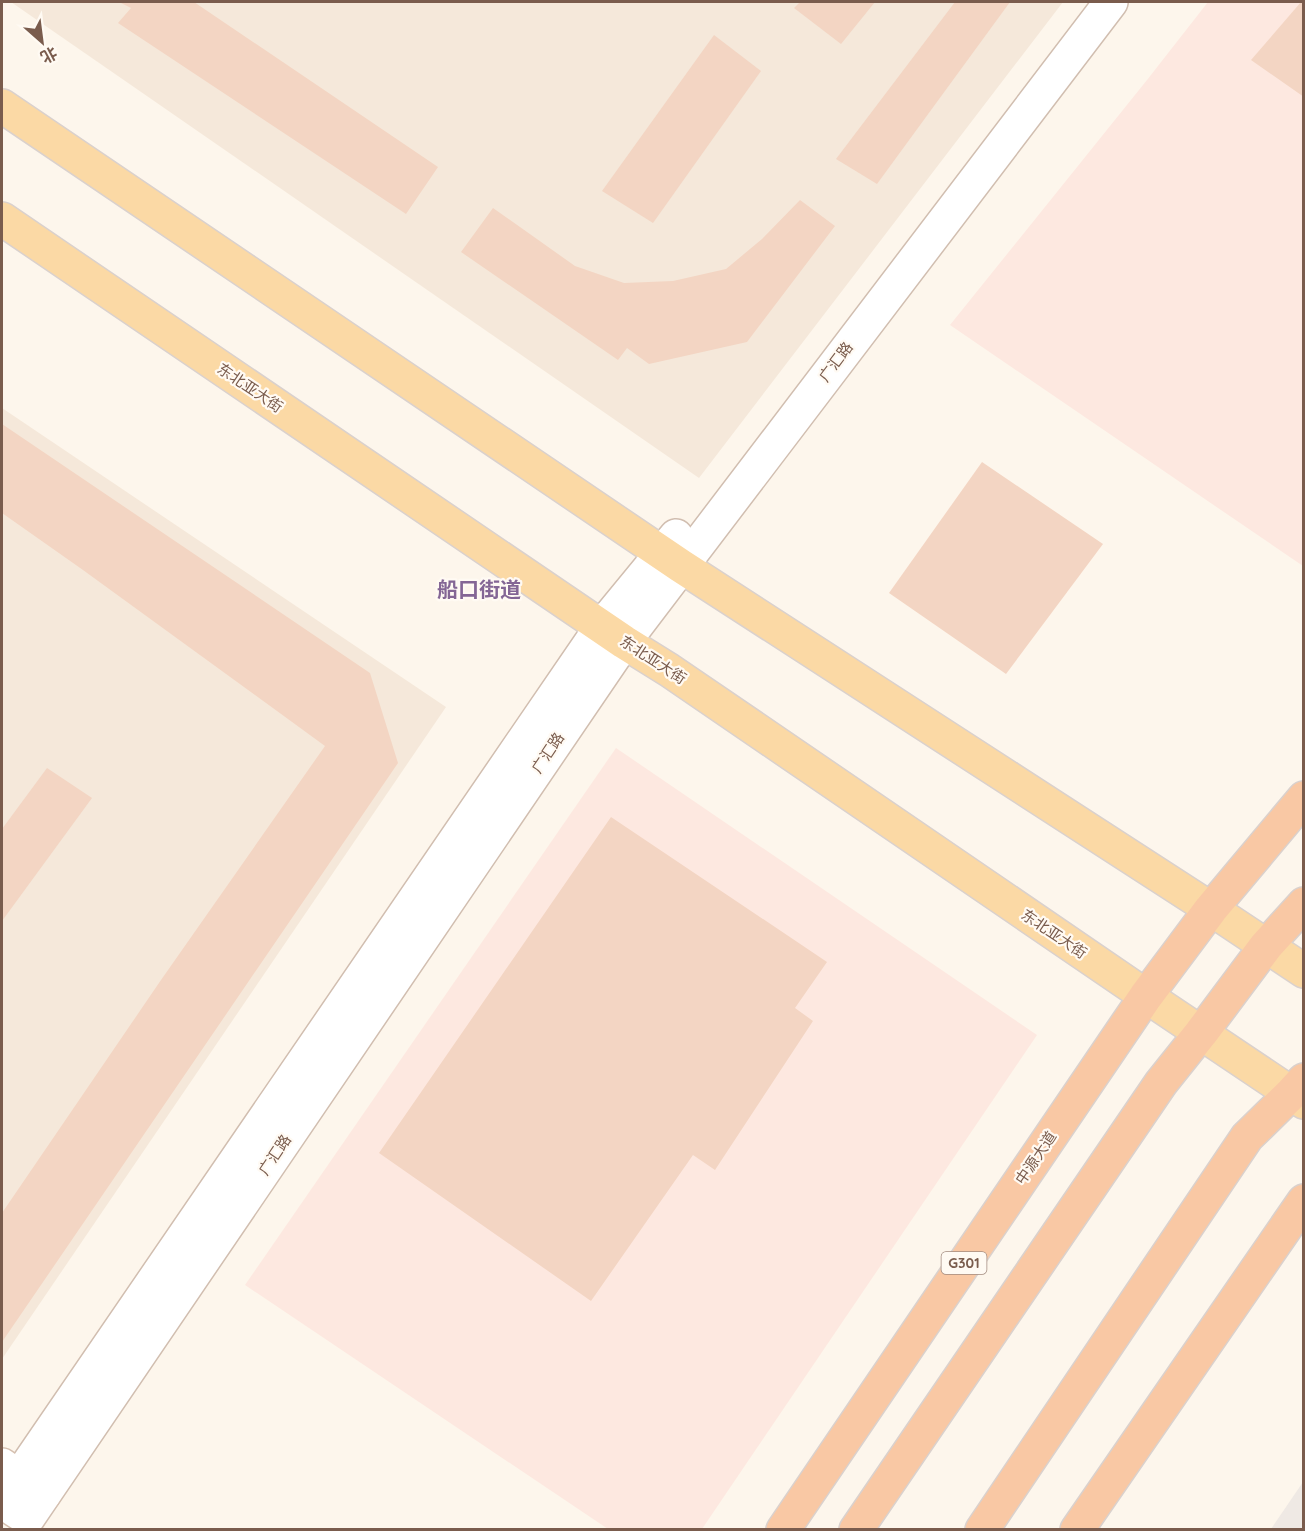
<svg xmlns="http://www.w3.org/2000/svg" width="1305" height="1531" font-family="Quicksand,'Noto Sans SC',sans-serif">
  <rect width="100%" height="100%" fill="#fdf6ec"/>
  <g fill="#f5e8da">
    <path d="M11 2H1063L699 478Z"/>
    <path d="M2 408 446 707 2 1359Z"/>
  </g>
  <g fill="#fde8e0">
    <path d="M1208 2H1303V566L950 325 1147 80Z"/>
    <path d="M616 748 1037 1035 702 1529H608L245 1285Z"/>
  </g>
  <path fill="#efe9e4" d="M1303 1482V1529H1271Z"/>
  <g fill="#f3d5c3">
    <path d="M119 2H194L438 167 406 214 118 23 131 8Z"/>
    <path d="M800 2H875L841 44 794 8Z"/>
    <path d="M955 2H1010L877 184 836 159Z"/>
    <path d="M1301 2H1304V97L1251 60Z"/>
    <path d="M714 35 761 71 653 223 602 191Z"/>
    <path d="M800 200 835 226 747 342 649 364 627 348 618 360 461 252 493 208 575 266 624 283 673 281 726 269 762 239Z"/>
    <path d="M2 424 370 673 398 763 2 1342V1213L161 980 325 746 83 570 2 513Z"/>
    <path d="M982 462 1103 544 1006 674 889 593Z"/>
    <path d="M47 768 92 798 2 921V829Z"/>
    <path d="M611 817 827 962 795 1008 813 1021 715 1170 693 1155 591 1301 379 1153Z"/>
  </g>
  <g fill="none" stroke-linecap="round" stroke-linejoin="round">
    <g stroke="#d1beb0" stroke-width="36">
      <g id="tertiary">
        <path d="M4 1499 602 626 676 536"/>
        <path d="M28 1518 624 642 1111 2"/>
      </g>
    </g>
    <g stroke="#d6c0b0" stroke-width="36">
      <g id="secondary">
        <path d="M2 1465 44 1494"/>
        <path d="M2 1502 27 1518"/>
      </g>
    </g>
    <g stroke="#dad1cd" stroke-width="36">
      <g id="primary">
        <path d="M2 106 681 566 1211 909 1304 971"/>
        <path d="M2 219 624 642 669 670 1146 996 1304 1102"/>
      </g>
    </g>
    <g stroke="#dad1cd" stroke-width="36">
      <g id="trunk">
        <path d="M783 1530 1146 996 1211 909 1304 798"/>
        <path d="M856 1530 1161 1083 1201 1033 1266 946 1304 904"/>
        <path d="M982 1530 1247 1137 1292 1093 1304 1080"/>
        <path d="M1077 1530 1304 1201"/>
      </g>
    </g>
    <use href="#tertiary" stroke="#fff" stroke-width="33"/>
    <use href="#secondary" stroke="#fff" stroke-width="33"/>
    <use href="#primary" stroke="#fbd9a5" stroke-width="33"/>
    <use href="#trunk" stroke="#f9c8a4" stroke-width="33"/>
  </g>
  <g text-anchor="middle" stroke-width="4.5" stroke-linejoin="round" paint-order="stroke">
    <rect fill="#fffaf3" stroke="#a28b7f" stroke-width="1.5" x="941.5" y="1252" width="45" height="22" rx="4.5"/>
    <g font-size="14" font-weight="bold" fill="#7a5c4d">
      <text x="964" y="1268">G301</text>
    </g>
    <g font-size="15" fill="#7a5c4d" stroke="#fffaf3">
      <text transform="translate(836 362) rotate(-53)" y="5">广汇路</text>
      <text transform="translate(250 388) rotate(34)" y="5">东北亚大街</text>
      <text transform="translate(653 660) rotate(33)" y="5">东北亚大街</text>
      <text transform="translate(548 753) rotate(-56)" y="5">广汇路</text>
      <text transform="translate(1054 934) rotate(34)" y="5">东北亚大街</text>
      <text transform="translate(275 1155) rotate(-56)" y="5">广汇路</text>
      <text transform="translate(1036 1158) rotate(-56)" y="5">中源大道</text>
    </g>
    <g font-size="21" font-weight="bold" fill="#846695" stroke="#fffaf3">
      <text x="479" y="597">船口街道</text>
    </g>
  </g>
  <rect width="1305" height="1531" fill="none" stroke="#7a5c4d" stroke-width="6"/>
  <g transform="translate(42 42) rotate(152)" stroke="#fffaf3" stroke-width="4.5" paint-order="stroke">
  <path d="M0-4.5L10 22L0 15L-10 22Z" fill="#7a5c4d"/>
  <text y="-9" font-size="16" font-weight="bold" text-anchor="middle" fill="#7a5c4d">北</text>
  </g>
</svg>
